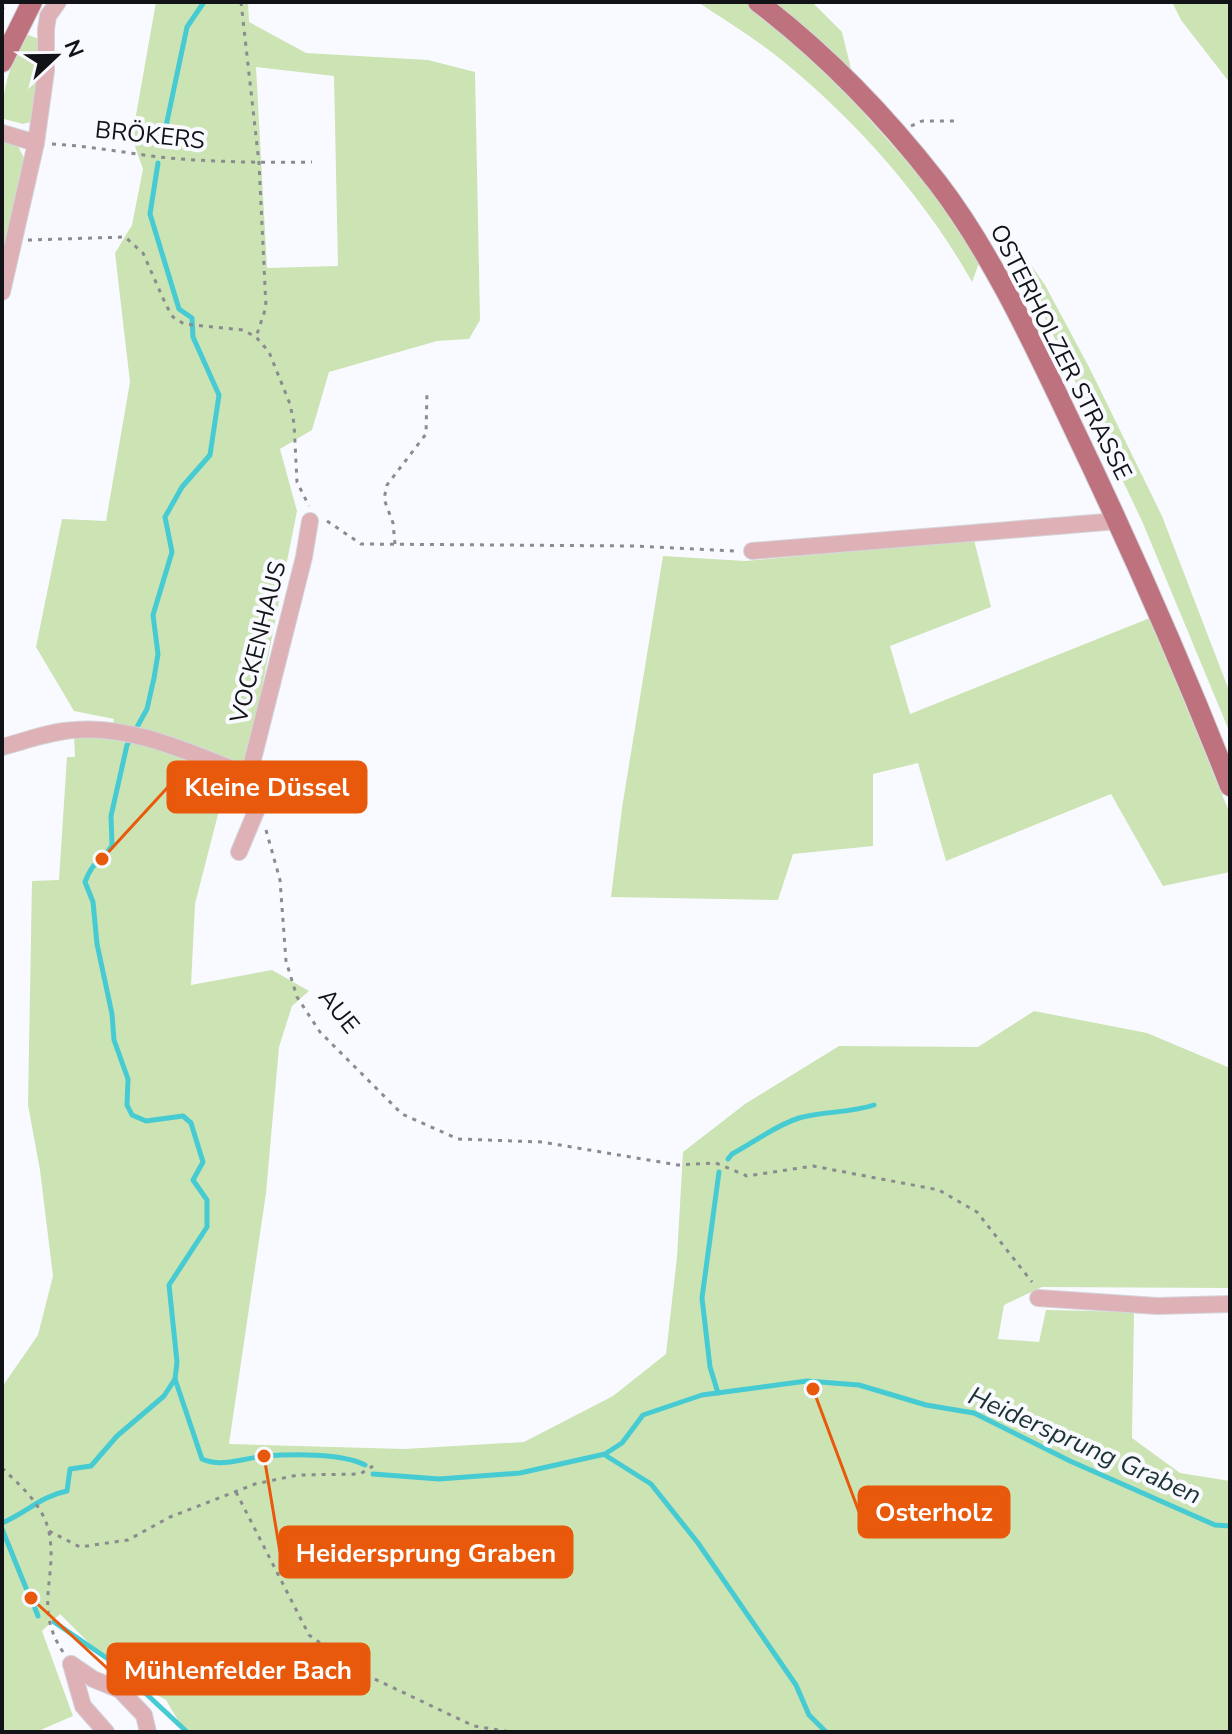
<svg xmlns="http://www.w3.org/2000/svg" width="1232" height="1734" font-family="'Nunito Sans',sans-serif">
  <rect width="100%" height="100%" fill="#f9faff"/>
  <g fill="#cce3b4" fill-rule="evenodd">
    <path d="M156 2H248L249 22 306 53 428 60 475 72 480 320 469 339 437 341 329 372 312 430 280 449 297 511 249 753 225 787 195 904 191 985 272 970 309 991 292 1006 279 1047 266 1193 229 1444 404 1449 524 1442 613 1396 666 1354 677 1257 683 1152 745 1104 839 1046 978 1047 1034 1011 1147 1033 1230 1068V1288L1042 1287 1004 1305 998 1339 1039 1342 1046 1310 1134 1312 1132 1438 1180 1473 1230 1481V1732H185L166 1700 119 1673 60 1614 42 1631 73 1716 36 1732H2V1387L38 1335 53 1276 40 1170 28 1105 32 881 59 880 67 757H75L74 735H111L114 719 74 711 36 647 62 519 106 521 130 382 115 253 132 225 143 169 132 138ZM256 67 334 76 338 266 267 268Z"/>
    <path d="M698 2H812L842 32 861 110 933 191 979 263 972 282C925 198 854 118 778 57 753 37 724 20 698 2Z"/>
    <path d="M1172 2H1230V83L1181 20Z"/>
    <path d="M28 35 39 39 41 64 31 122 23 124 4 119C0 91 12 57 28 35Z"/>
    <path d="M2 139 17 144 27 164 2 261Z"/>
    <path d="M1011 236 1045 285 1090 369 1162 516 1230 693V733L1142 521 1030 287 1002 241Z"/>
    <path d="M974 540 991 607 890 646 910 714 1150 618 1230 814V872L1163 886 1111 794 946 861 918 763 873 774V846L793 854 778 900 611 897 622 808 663 556 745 561Z"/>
  </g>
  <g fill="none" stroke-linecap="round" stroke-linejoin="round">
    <g stroke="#47cbd2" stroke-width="5">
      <path d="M162 145 187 27 204 2"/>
      <path d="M728 1159 732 1154C753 1143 776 1125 799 1118 824 1111 850 1113 874 1105"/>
      <path d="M175 1379 202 1459C222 1468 244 1458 265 1456 292 1454 342 1453 365 1465"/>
      <path d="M718 1393 710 1367 702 1298 719 1172"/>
      <path d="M605 1455 651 1484 698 1543 796 1685 809 1715 826 1732"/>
      <path d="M373 1474 439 1479 520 1473 605 1454 622 1443 643 1415 702 1395 807 1381 859 1385 926 1405 974 1413 1070 1461 1215 1525 1230 1526"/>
      <path d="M2 1523C26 1513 41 1496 67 1491L70 1469 91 1466 117 1436 164 1396 175 1379 177 1362 169 1285 207 1227V1200L193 1180 203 1162 191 1123 183 1116 146 1121 132 1115 127 1105 128 1079 114 1040 112 1014 97 944 93 902 85 882C93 861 99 863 112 846L111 816 127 745 147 709 154 678 158 654 153 615 172 552 165 517 182 487 210 455 219 395 193 337 192 318 179 309 150 214 158 163"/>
      <path d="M2 1529 26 1588"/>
      <path d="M31 1598 38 1616"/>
      <path d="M54 1622 111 1661 187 1732"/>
    </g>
    <g stroke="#d4d5da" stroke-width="18">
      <g id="minor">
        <path d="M2 133 36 143"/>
        <path d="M2 292 36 143 46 71V29L48 16 58 2"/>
        <path d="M752 551 1118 521"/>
        <path d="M2 747C25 741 51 731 75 730 135 725 193 755 249 775"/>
        <path d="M249 775 304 557 310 521"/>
        <path d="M239 852 259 804 249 775"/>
        <path d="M1038 1298 1157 1306 1230 1304"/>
        <path d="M71 1664 93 1679 120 1690 144 1715 148 1732"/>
        <path d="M71 1664 83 1706 106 1732"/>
      </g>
    </g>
    <g stroke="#d4d5da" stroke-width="22">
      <g id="major">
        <path d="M758 2C826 54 884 114 937 182 991 252 1034 345 1072 425 1129 544 1182 664 1230 786"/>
        <path d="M2 62 32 2"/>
      </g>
    </g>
    <g stroke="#8a8b8f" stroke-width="3" stroke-dasharray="4 6" stroke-linecap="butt">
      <path d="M241 2 259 163 266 307 256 337"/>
      <path d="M2 11 5 2"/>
      <path d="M911 126 922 121H954"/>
      <path d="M52 144C92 146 130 154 169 158 217 162 265 163 312 162"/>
      <path d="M28 240 125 237 143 253 166 305 173 317 184 324 243 330 256 337 269 352 290 404 294 423 297 482 309 506"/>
      <path d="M327 521 361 544 634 546 736 551"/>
      <path d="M395 544 393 523 384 499 387 485 426 434 427 391"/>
      <path d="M266 830 280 880 286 961 297 997 320 1032 402 1114 458 1139 542 1142 678 1165 716 1163 747 1176 813 1166 939 1190 977 1212 1032 1282"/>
      <path d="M2 1468C21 1486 43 1505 49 1532 58 1577 33 1607 63 1652"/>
      <path d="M236 1492 309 1635 364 1674 474 1726 511 1732"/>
      <path d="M49 1531 80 1547 128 1540 170 1517 255 1484 298 1475 360 1474 373 1466"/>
    </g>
    <use href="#minor" stroke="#ddb1b6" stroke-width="16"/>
    <use href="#major" stroke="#bd727d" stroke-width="20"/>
  </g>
  <g text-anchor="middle" stroke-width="8" stroke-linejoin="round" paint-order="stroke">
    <g font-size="24" fill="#121317" stroke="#f9faff">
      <text transform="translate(150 135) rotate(6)" y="8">BRÖKERS</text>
      <text transform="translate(1061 352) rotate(63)" y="8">OSTERHOLZER STRASSE</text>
      <text transform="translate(258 642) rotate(-76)" y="8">VOCKENHAUS</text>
      <text transform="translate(339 1011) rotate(51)" y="8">AUE</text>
    </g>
    <g font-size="26" font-style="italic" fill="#1c3233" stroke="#f9faff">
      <text transform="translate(1085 1445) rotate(24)" y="9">Heidersprung Graben</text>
    </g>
  </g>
  <path fill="none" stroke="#e8590c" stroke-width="3" d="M102 859L168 787M813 1389L859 1512M264 1456L280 1552M31 1598L108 1669"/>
  <g fill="#e8590c" stroke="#f9faff" stroke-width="3">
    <circle cx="102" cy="859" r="8"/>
    <circle cx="813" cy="1389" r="8"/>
    <circle cx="264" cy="1456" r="8"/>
    <circle cx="31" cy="1598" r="8"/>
  </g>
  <g fill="#e8590c" stroke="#e8590c" stroke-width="3">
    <rect x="168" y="762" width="198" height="50" rx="8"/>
    <rect x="859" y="1487" width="150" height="50" rx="8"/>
    <rect x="280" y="1527" width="292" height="50" rx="8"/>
    <rect x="108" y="1644" width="261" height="50" rx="8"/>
  </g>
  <g font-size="26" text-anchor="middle" font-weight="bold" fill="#fff">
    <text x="267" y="796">Kleine Düssel</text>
    <text x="934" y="1521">Osterholz</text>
    <text x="426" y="1562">Heidersprung Graben</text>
    <text x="238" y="1679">Mühlenfelder Bach</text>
  </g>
  <rect width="1232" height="1734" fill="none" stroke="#121317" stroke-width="8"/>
  <g transform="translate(56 56) rotate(68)" stroke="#f9faff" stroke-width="6" paint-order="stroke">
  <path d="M0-6L14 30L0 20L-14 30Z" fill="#121317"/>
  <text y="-12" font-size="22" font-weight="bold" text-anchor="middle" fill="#121317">N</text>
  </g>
</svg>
